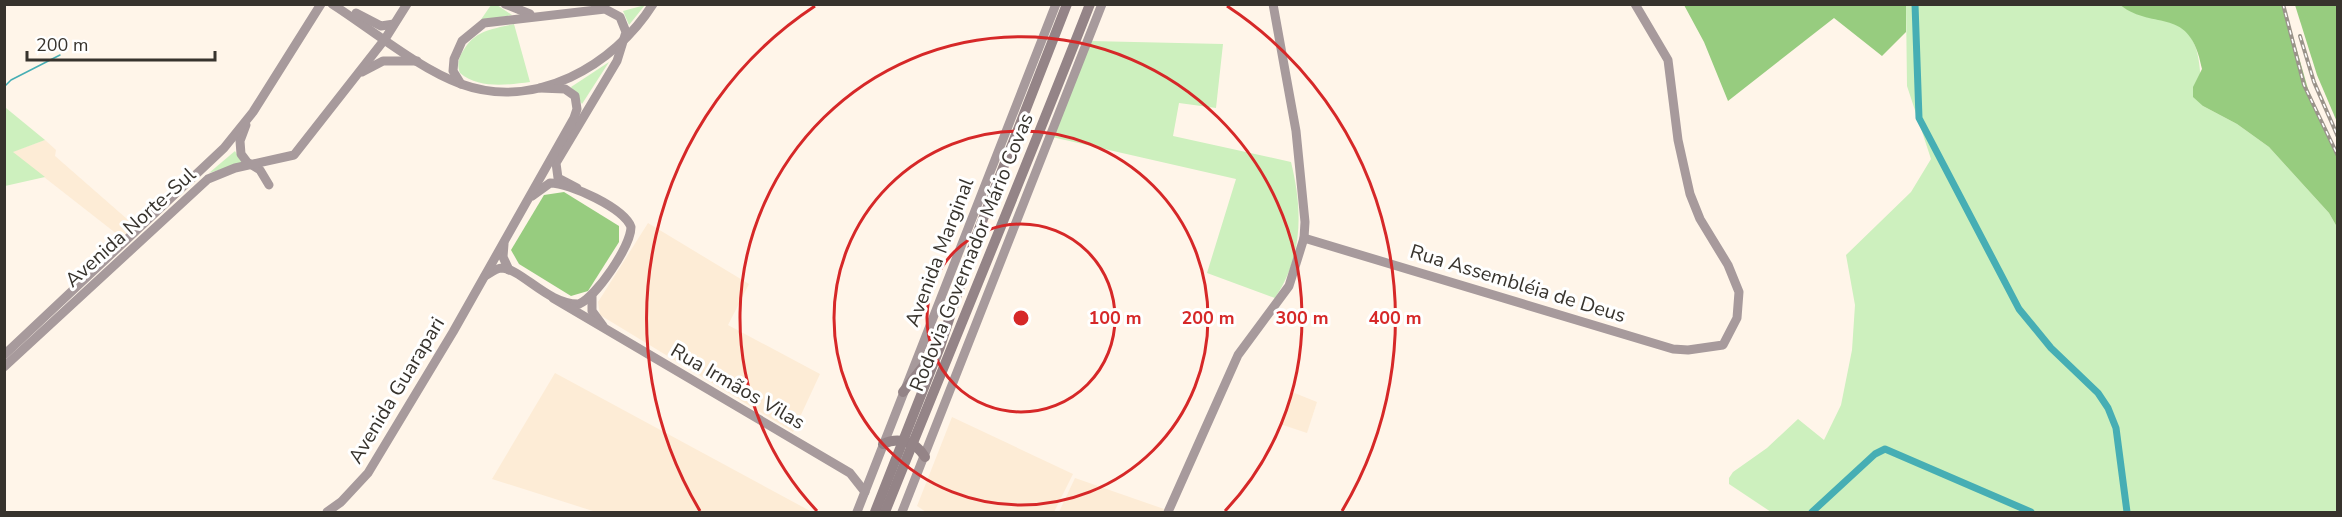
<svg xmlns="http://www.w3.org/2000/svg" width="2342" height="517" font-family="'Nunito Sans',sans-serif">
  <rect width="100%" height="100%" fill="#fff5e9"/>
  <g fill="#fdecd6">
    <path d="M45 140 56 150 55 156 135 226 122 238 12 152Z"/>
    <path d="M648 223 749 284 728 325 820 374 793 432 600 315 598 302Z"/>
    <path d="M555 373 812 512H596L492 479Z"/>
    <path d="M1292 392 1317 402 1307 433 1280 424Z"/>
    <path d="M952 417 1073 474 1054 512H926L917 506Z"/>
    <path d="M1075 478 1164 509 1163 512H1059Z"/>
  </g>
  <g fill="#cdf0be">
    <path d="M491 5H497L512 15 480 21Z"/>
    <path d="M645 5 629 25 623 11Z"/>
    <path d="M1906 5H2120C2132 14 2150 15 2164 19 2207 30 2198 74 2203 106L2237 124 2269 147 2329 213 2337 227V512H1771L1729 484V478L1733 472 1767 448 1798 419 1824 440 1841 405 1852 350 1855 305 1846 255 1911 192 1931 159 1907 86Z"/>
    <path d="M514 24 530 82C507 85 479 89 460 73 457 65 458 59 463 51 475 30 492 29 514 24Z"/>
    <path d="M1090 41 1223 44 1216 108 1179 103 1173 136 1291 162C1303 211 1303 256 1275 298L1207 273 1236 179 1052 137Z"/>
    <path d="M609 62 582 104 571 87Z"/>
    <path d="M6 108 45 140 13 152 45 177 5 186Z"/>
    <path d="M235 151 242 163 209 173Z"/>
  </g>
  <g fill="#97cc7f">
    <path d="M1684 5H1906V32L1882 56 1834 18 1728 101 1704 42Z"/>
    <path d="M2120 5H2284L2308 89 2337 157V227L2329 213 2269 147 2237 124 2203 106 2193 97V87L2202 69C2190 4 2155 32 2120 5Z"/>
    <path d="M2295 5H2337V122L2317 75Z"/>
    <path d="M564 192 619 226V242L588 291 571 296 519 264 511 250 544 195Z"/>
  </g>
  <g fill="none" stroke-linecap="round" stroke-linejoin="round">
    <path stroke="#46aeb4" stroke-width="1.5" d="M4 87 11 80 60 55"/>
    <g stroke="#46aeb4" stroke-width="7">
      <path d="M1915 4 1919 118 2019 309 2051 348 2098 393 2108 408 2116 428 2127 512"/>
      <path d="M1812 512 1875 454 1885 449 2031 512"/>
    </g>
    <g stroke="#a79a9c" stroke-width="9">
      <path d="M332 4C371 29 419 69 461 84 535 111 614 66 653 4"/>
      <path d="M505 4 530 14"/>
      <path d="M356 13 381 26 394 24"/>
      <path d="M362 72 383 61H417"/>
      <path d="M461 84 453 71 454 59 462 41 484 23 605 9 620 17 626 32 617 61 556 163 558 178 577 188"/>
      <path d="M246 125 240 141 241 154 247 162 260 170 269 185"/>
      <path d="M1304 238 1673 349 1688 350 1723 345 1737 318 1739 292 1728 265 1700 219 1690 194 1678 140 1668 60 1635 4"/>
      <path d="M504 244 503 257 509 270"/>
      <path d="M485 276C490 273 496 268 502 268 522 269 548 305 579 304 596 297 631 246 631 227 624 208 570 183 550 183L532 196"/>
      <path d="M592 297V311L603 326"/>
      <path d="M553 298 850 473 865 492"/>
      <path d="M4 355 224 148 253 112 321 4"/>
      <path d="M4 367 208 179 235 168 294 155 385 39 407 4"/>
      <path d="M327 512 341 502 368 473 453 332 574 118 577 109 575 96 565 89 540 88"/>
      <path d="M857 512 1056 4"/>
      <path d="M902 512 1102 4"/>
      <path d="M1168 512 1238 355 1289 286 1304 238 1305 222 1296 131 1273 4"/>
    </g>
    <g stroke="#948487" stroke-width="10">
      <path d="M903 392 933 354"/>
      <path d="M883 444C899 436 916 442 925 457"/>
      <path d="M875 512 940 347 976 237 1067 4"/>
      <path d="M885 512C953 343 1023 175 1090 4"/>
    </g>
    <g stroke="#9a938a" stroke-width="4">
      <g id="rail">
        <path d="M2283 4 2304 85 2338 156"/>
        <path d="M2300 36 2314 82 2338 137"/>
      </g>
    </g>
    <use href="#rail" stroke="#fff" stroke-width="1.5" stroke-dasharray="4.5" stroke-linecap="butt"/>
  </g>
  <g fill="none" stroke="#d62828" stroke-width="3">
    <circle cx="1021" cy="318" r="94"/>
    <circle cx="1021" cy="318" r="187"/>
    <path d="M817 511A281 281 0 1 1 1225 511"/>
    <path d="M700 511A374 374 0 0 1 815 6M1227 6A374 374 0 0 1 1342 511"/>
  </g>
  <g text-anchor="middle" stroke-width="6" stroke-linejoin="round" paint-order="stroke">
    <g font-size="20" fill="#37332d" stroke="#fff">
      <text transform="translate(130 227) rotate(-42)" y="7">Avenida Norte-Sul</text>
      <text transform="translate(939 252) rotate(-69)" y="7">Avenida Marginal</text>
      <text transform="translate(971 252) rotate(-68)" y="7">Rodovia Governador Mário Covas</text>
      <text transform="translate(1518 283) rotate(17)" y="7">Rua Assembléia de Deus</text>
      <text transform="translate(738 386) rotate(30)" y="7">Rua Irmãos Vilas</text>
      <text transform="translate(396 390) rotate(-59)" y="7">Avenida Guarapari</text>
    </g>
  </g>
  <circle cx="1021" cy="318" r="9" fill="#d62828" stroke="#fff" stroke-width="3"/>
  <g font-size="18" text-anchor="middle" font-weight="bold" fill="#d62828" stroke="#fff" stroke-width="6" stroke-linejoin="round" paint-order="stroke">
    <text x="1115" y="324">100 m</text>
    <text x="1208" y="324">200 m</text>
    <text x="1302" y="324">300 m</text>
    <text x="1395" y="324">400 m</text>
  </g>
  <rect width="2342" height="517" fill="none" stroke="#37332d" stroke-width="12"/>
  <path d="M27 51v9h188v-9" fill="none" stroke="#37332d" stroke-width="3"/>
  <text x="36" y="51" font-size="18" fill="#37332d" stroke="#ffffff" stroke-width="4.5" paint-order="stroke">200 m</text>
</svg>
